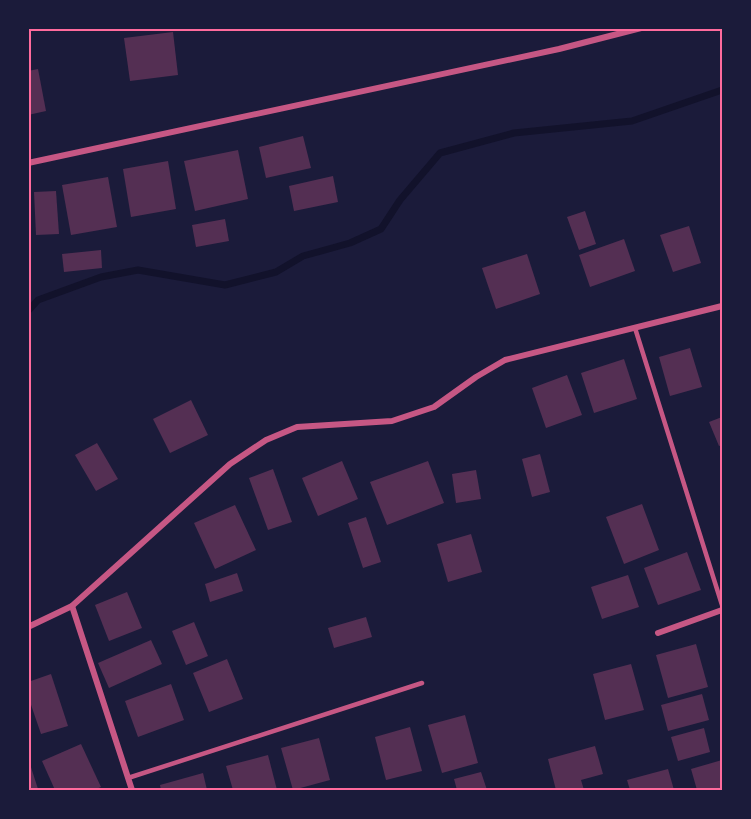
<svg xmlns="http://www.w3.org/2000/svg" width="751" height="819" font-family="Roboto,sans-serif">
  <rect width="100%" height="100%" fill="#1b1b3a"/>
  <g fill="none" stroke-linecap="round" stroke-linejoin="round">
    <path stroke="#12122b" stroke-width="7" d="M28 311 38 300 101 277 138 270 225 285 276 272 303 256 350 243 381 229 400 200 440 153 514 133 632 121 722 90"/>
  </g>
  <g fill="#542f53">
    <path d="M173 32 178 75 130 81 124 38Z"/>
    <path d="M38 69 46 111 28 115V71Z"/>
    <path d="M303 136 311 168 266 178 259 147Z"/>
    <path d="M238 150 248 199 195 211 184 161Z"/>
    <path d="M168 161 176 209 131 217 123 169Z"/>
    <path d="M333 176 338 202 294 211 289 186Z"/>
    <path d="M108 177 117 227 71 235 62 185Z"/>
    <path d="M56 191 59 234 36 235 34 192Z"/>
    <path d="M585 211 596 244 579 250 567 217Z"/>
    <path d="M225 219 229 241 196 247 192 225Z"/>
    <path d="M689 226 701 263 673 272 660 235Z"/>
    <path d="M624 239 635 271 590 287 579 255Z"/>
    <path d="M101 250 102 268 64 272 62 254Z"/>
    <path d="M527 254 540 294 496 309 482 268Z"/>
    <path d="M690 348 702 387 670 396 659 357Z"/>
    <path d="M624 359 637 399 594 413 581 373Z"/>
    <path d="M567 375 582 415 546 428 532 388Z"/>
    <path d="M191 400 208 435 170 453 153 419Z"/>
    <path d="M722 417V445L719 446 709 422Z"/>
    <path d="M97 443 118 479 96 491 75 455Z"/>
    <path d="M540 454 550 492 532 497 522 459Z"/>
    <path d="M342 461 358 499 318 516 302 478Z"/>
    <path d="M428 461 444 503 387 525 370 482Z"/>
    <path d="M273 469 292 522 268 530 249 478Z"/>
    <path d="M476 470 481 499 456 503 452 474Z"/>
    <path d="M642 504 659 550 624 564 606 517Z"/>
    <path d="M235 505 256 550 215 569 194 523Z"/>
    <path d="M366 517 381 562 363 568 348 523Z"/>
    <path d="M471 534 482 572 448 582 437 544Z"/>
    <path d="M687 552 701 590 658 605 644 568Z"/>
    <path d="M237 573 243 591 210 602 205 584Z"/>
    <path d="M628 575 639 607 602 619 591 587Z"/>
    <path d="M127 592 142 628 109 641 95 605Z"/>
    <path d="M366 617 372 637 334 648 328 628Z"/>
    <path d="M194 622 208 656 186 665 172 631Z"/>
    <path d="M151 640 162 664 109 688 98 663Z"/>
    <path d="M696 644 708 687 668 698 656 655Z"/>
    <path d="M227 659 243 699 209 712 193 673Z"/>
    <path d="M631 664 644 710 605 720 593 674Z"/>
    <path d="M51 674 68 726 41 734 28 696V682Z"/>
    <path d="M171 684 184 720 138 737 125 701Z"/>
    <path d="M702 694 709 720 668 731 661 705Z"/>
    <path d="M465 715 478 763 442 773 428 725Z"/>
    <path d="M410 727 422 771 386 780 375 737Z"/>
    <path d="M704 728 710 752 678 761 671 737Z"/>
    <path d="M319 738 330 780 293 790 281 748Z"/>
    <path d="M81 744 101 787 94 790H55L42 761Z"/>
    <path d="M595 746 603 774 581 780 584 790H556L548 759Z"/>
    <path d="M268 755 277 790H233L226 766Z"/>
    <path d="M28 758 38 789 32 790H28Z"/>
    <path d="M722 760V790H697L691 769Z"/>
    <path d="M668 769 674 790H630L627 780Z"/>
    <path d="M481 772 487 790H457L454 779Z"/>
    <path d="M203 773 207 790H161L160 785Z"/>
  </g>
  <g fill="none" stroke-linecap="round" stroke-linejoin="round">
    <g stroke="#c65784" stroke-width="4.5">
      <path d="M635 328 722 605"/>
      <path d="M128 778 422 683"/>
    </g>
    <g stroke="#c65784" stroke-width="6">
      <path d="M28 163 559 49 641 28"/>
      <path d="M72 606 132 790"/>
      <path d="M28 627 72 606 230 464 266 440 297 427 392 421 434 407 476 377 505 360 722 306"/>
      <path d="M658 633 722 610"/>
    </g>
  </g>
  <rect width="751" height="819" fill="none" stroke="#1b1b3a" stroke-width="60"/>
  <rect x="30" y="30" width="691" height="759" fill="none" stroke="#ff6b9d" stroke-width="2"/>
</svg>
